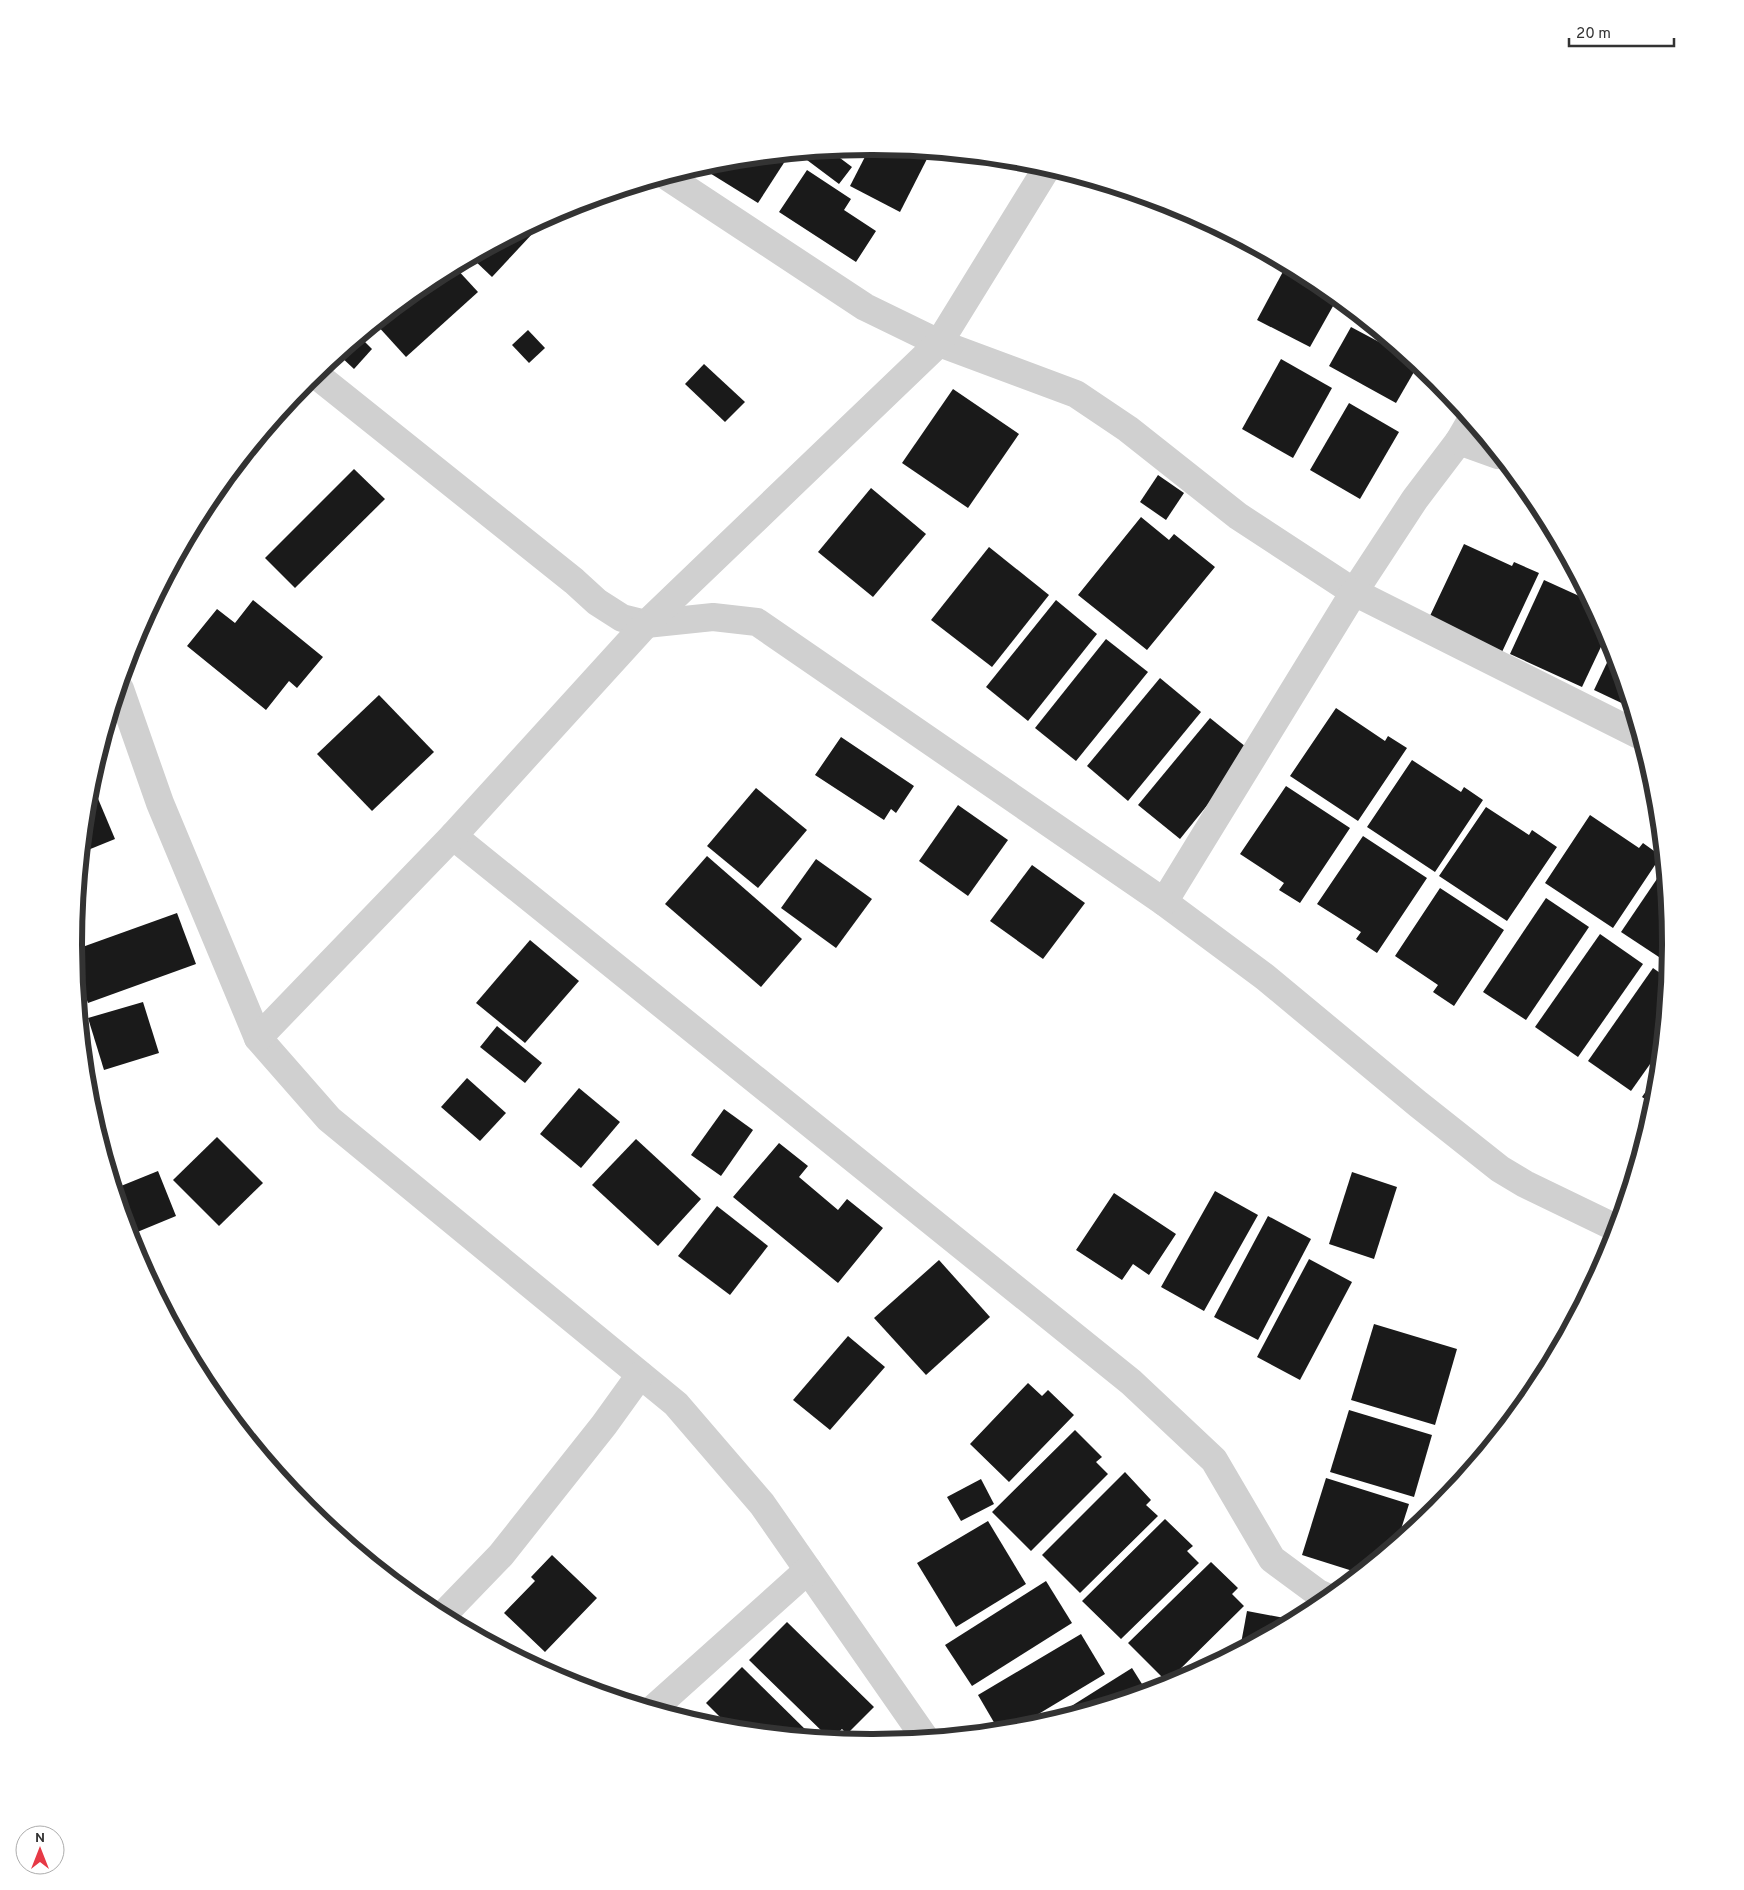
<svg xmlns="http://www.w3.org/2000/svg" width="1744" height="1890" font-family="Overpass,sans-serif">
  <rect width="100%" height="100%" fill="#fff"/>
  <g fill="#1a1a1a">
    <path d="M870 147 923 152 929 155 900 212 850 186Z"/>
    <path d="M834 151 832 152 852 167 839 184 799 154Z"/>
    <path d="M789 155 758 203 700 167 717 162Z"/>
    <path d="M807 170 851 199 844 210 876 231 856 262 779 212Z"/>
    <path d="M547 218 492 277 472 258Z"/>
    <path d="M1286 266 1316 281 1337 299 1310 347 1257 320Z"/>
    <path d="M455 267 478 292 406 357 376 324 429 281Z"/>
    <path d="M1351 327 1411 359 1418 365 1396 403 1329 366Z"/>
    <path d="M528 330 545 348 529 363 512 345Z"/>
    <path d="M360 337 372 349 354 369 339 355Z"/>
    <path d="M1281 359 1332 388 1293 458 1242 429Z"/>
    <path d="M704 364 745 402 725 422 685 384Z"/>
    <path d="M953 389 1019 434 968 508 902 463Z"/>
    <path d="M1349 403 1399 432 1360 499 1310 470Z"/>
    <path d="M354 469 385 499 295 588 265 558Z"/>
    <path d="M1158 475 1184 493 1166 520 1140 502Z"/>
    <path d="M871 488 926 534 873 597 818 552Z"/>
    <path d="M1141 517 1169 540 1174 534 1215 567 1147 650 1078 595Z"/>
    <path d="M1464 544 1512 566 1514 562 1539 573 1502 652 1429 618Z"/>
    <path d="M989 547 1049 595 992 667 931 620Z"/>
    <path d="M1544 580 1588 600 1607 634 1582 687 1510 654Z"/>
    <path d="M253 600 323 657 297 688 289 681 266 710 187 646 217 609 235 623Z"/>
    <path d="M1056 600 1097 634 1028 721 986 687Z"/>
    <path d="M1106 639 1148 672 1076 761 1035 728Z"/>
    <path d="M1613 650 1630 707 1594 690Z"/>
    <path d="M1160 678 1201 712 1128 801 1087 766Z"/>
    <path d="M379 695 434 752 372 811 317 754Z"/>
    <path d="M1336 708 1385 741 1388 736 1407 748 1358 821 1290 776Z"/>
    <path d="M1210 718 1251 751 1180 839 1138 805Z"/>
    <path d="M841 737 914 786 896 813 891 809 884 820 815 775Z"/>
    <path d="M1412 760 1461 792 1464 787 1483 800 1435 872 1367 827Z"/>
    <path d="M91 782 115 839 83 852 89 789Z"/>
    <path d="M1286 786 1350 828 1300 903 1279 890 1284 883 1240 854Z"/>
    <path d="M756 788 807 830 758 888 707 846Z"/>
    <path d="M958 805 1008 840 968 896 919 861Z"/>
    <path d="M1486 807 1529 835 1532 830 1557 847 1507 921 1439 876Z"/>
    <path d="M1590 815 1639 848 1643 843 1661 856 1613 928 1545 883Z"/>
    <path d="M1363 836 1427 878 1377 953 1356 939 1361 932 1317 904Z"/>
    <path d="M707 856 802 939 761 987 665 904Z"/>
    <path d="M816 859 872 899 836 948 781 908Z"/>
    <path d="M1032 865 1085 903 1043 959 990 921Z"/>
    <path d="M1663 870 1670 945 1668 963 1621 932Z"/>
    <path d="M1440 888 1504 930 1454 1006 1433 992 1438 985 1395 956Z"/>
    <path d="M1546 898 1589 927 1526 1020 1483 992Z"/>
    <path d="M177 913 196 964 88 1003 76 970 74 950Z"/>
    <path d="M1600 934 1643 964 1578 1057 1535 1027Z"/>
    <path d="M530 940 579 981 525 1043 476 1003Z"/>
    <path d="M1653 968 1667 978 1660 1050 1631 1091 1588 1061Z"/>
    <path d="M143 1002 159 1053 104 1070 88 1018Z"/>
    <path d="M497 1026 542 1063 525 1083 480 1047Z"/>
    <path d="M1658 1074 1655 1101 1654 1105 1642 1097Z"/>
    <path d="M467 1078 506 1113 480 1141 441 1107Z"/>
    <path d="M579 1088 620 1122 581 1168 540 1134Z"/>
    <path d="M724 1109 753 1130 721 1176 691 1155Z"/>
    <path d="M217 1137 263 1183 219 1226 173 1180Z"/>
    <path d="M636 1139 701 1199 658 1246 592 1185Z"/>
    <path d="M779 1143 808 1166 799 1177 838 1210 847 1199 883 1228 838 1283 733 1197Z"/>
    <path d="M158 1171 176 1216 130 1235 116 1188Z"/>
    <path d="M1352 1172 1397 1187 1374 1259 1329 1244Z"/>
    <path d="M1215 1191 1258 1215 1204 1311 1161 1287Z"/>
    <path d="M1114 1193 1176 1234 1149 1275 1133 1264 1122 1280 1076 1250Z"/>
    <path d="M717 1206 768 1246 730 1295 678 1256Z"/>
    <path d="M1268 1216 1311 1239 1258 1340 1214 1317Z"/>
    <path d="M1309 1259 1352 1282 1300 1380 1257 1357Z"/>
    <path d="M939 1260 990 1317 926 1375 874 1318Z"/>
    <path d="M1374 1324 1457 1349 1435 1425 1351 1400Z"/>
    <path d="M848 1336 885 1367 830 1430 793 1400Z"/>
    <path d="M1028 1383 1042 1396 1048 1390 1074 1415 1009 1482 970 1444Z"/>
    <path d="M1349 1410 1432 1435 1414 1497 1330 1472Z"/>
    <path d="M1075 1430 1102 1457 1096 1462 1108 1474 1031 1551 992 1512Z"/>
    <path d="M1125 1472 1151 1500 1146 1505 1158 1516 1080 1593 1042 1555Z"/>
    <path d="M1326 1478 1409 1504 1397 1542 1359 1573 1302 1555Z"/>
    <path d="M981 1479 994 1504 961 1521 947 1497Z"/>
    <path d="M1165 1519 1193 1546 1187 1551 1199 1563 1121 1639 1082 1601Z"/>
    <path d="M988 1521 1026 1584 956 1627 917 1563Z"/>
    <path d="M552 1555 597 1598 545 1652 504 1613 535 1581 531 1577Z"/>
    <path d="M1211 1562 1238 1588 1232 1594 1244 1606 1167 1682 1128 1643Z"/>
    <path d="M1046 1581 1072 1623 972 1686 945 1645Z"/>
    <path d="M1247 1611 1295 1620 1240 1649Z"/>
    <path d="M787 1622 874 1707 847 1734 842 1729 830 1739 749 1660Z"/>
    <path d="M1081 1634 1105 1674 1012 1730 999 1731 978 1695Z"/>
    <path d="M742 1667 813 1737 732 1729 706 1703Z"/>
    <path d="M1132 1668 1147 1692 1046 1722Z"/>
    <path d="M695 1715 705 1724 690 1720Z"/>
  </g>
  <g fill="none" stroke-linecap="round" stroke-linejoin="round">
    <g stroke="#d0d0d0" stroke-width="28">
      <path d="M668 177 865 307 939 343 1076 394 1128 429 1238 516 1354 592 1415 499 1459 441 1470 422"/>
      <path d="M315 374 574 581 597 602 622 618 646 624 713 617 757 622 1164 902 1265 977 1418 1104 1500 1169 1525 1184 1616 1228"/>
      <path d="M1459 441 1498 455"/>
      <path d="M120 689 160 803 258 1038 329 1119 676 1404 762 1504 925 1738"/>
      <path d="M453 836 1131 1382 1214 1460 1272 1559 1318 1593 1329 1598"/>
      <path d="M1164 902 1354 592 1639 735"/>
      <path d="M258 1038 453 836 646 624 939 343 1047 168"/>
      <path d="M442 1616 501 1555 604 1425 640 1375"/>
      <path d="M653 1709 808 1570"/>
    </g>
  </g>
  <path d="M0 0H1744V1890H0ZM871 155H873A789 789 0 0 1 1662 944V945A789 789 0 0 1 873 1734H871A789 789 0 0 1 82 945V944A789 789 0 0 1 871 155Z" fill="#fff" fill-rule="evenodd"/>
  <path fill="none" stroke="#333" stroke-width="6" d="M871 155H873A789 789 0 0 1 1662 944V945A789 789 0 0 1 873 1734H871A789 789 0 0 1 82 945V944A789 789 0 0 1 871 155Z"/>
  <g transform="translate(40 1850)"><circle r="24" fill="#ffffff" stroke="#adadad"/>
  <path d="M0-4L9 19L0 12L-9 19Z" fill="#e63946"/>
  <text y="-8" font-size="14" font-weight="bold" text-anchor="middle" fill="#333333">N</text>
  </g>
  <path d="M1569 38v8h105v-8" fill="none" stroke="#333333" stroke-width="2.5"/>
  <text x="1576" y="38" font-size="15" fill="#333333" stroke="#ffffff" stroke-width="4" paint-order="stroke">20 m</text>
</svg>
